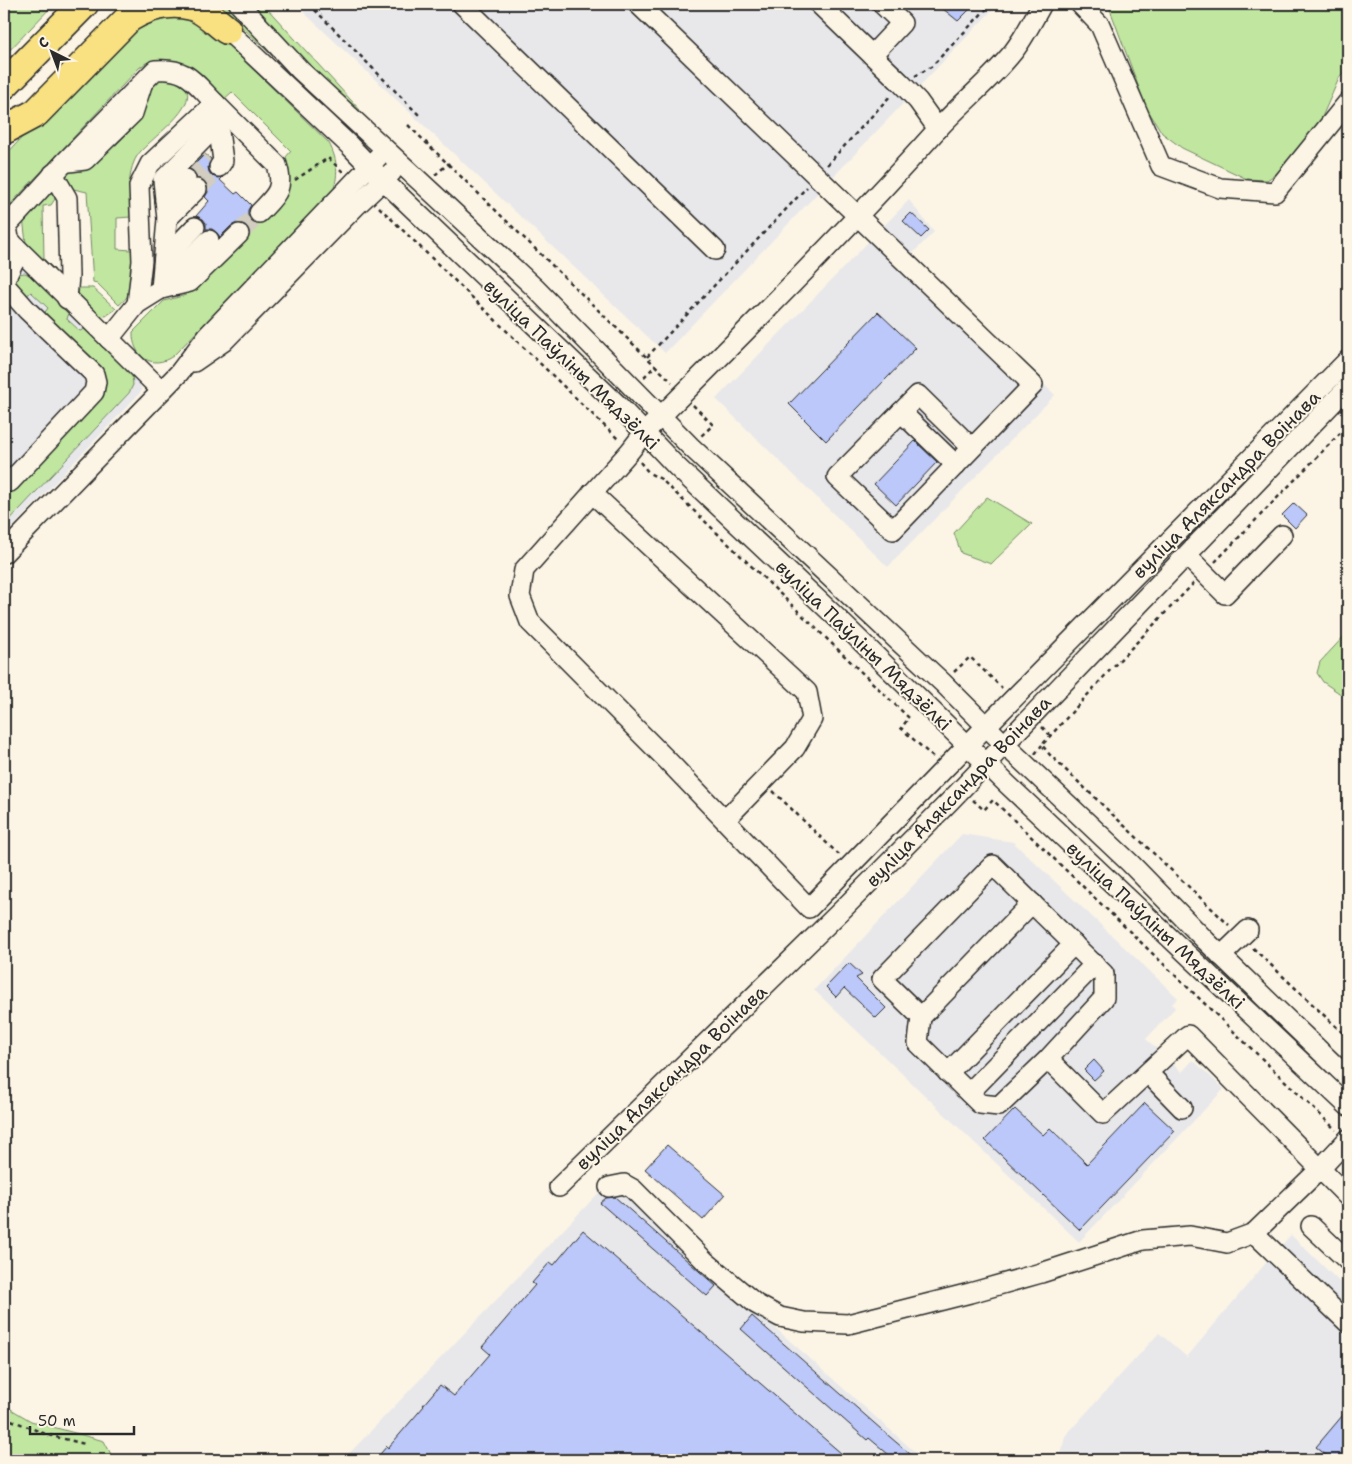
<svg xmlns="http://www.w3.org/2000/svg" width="1352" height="1464" font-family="'Shantell Sans',sans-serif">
  <rect width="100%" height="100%" fill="#fcf5e5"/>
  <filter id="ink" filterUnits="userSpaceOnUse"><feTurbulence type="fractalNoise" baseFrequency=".02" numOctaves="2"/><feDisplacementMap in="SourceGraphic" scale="10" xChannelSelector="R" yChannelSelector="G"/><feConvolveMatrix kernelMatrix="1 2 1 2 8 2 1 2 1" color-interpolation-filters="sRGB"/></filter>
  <g filter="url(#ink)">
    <g fill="#e8e8eb">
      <path d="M295 4H998L665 353Z"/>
      <path d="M909 200 934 232 911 255 1055 395 888 567 716 399Z"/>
      <path d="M4 248 137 379 142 390 138 395 4 536Z"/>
      <path d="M962 834 1013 842 1178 998 1172 1004 1175 1008 1146 1039 1182 1072 1193 1060 1224 1089 1079 1242 814 990Z"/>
      <path d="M610 1181 924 1460H343Z"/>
      <path d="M1291 1235 1348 1290V1460H1060L1065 1436 1159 1333 1187 1357 1275 1252Z"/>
    </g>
    <g fill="#c0e6a0" stroke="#768866">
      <path d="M4 4H54L4 56Z"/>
      <path d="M207 4H226L352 129 349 130 237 22Z"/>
      <path d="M249 4H263L360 110 358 119Z"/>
      <path d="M1108 4H1348V68L1340 76 1315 133 1282 170 1267 180 1247 179 1182 148 1162 133 1146 107Z"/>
      <path d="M173 9 220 37 329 143C338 161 339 176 332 194L173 356C152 371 132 356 133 332L164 301 186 295 265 215 284 191 289 171 286 157 291 151 232 92 222 101 155 62 146 63 139 68 4 211V157L79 75 124 29Z"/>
      <path d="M163 78C171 78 178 79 184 85 202 107 148 139 137 156 126 174 130 197 131 217L117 218V249L132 250C134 271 138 290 119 305L97 283 93 282 87 192 69 188 64 177 70 171 113 142 116 145 132 129 146 89 152 82Z"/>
      <path d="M47 192 54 193 55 199 51 205 43 206 44 259 55 270 48 271 27 251 23 218Z"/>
      <path d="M25 273 29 275 69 313 67 319 80 331 85 329 132 373 133 385 129 393 4 526V494L99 391 43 315 48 308 31 292 25 297 13 283 18 274Z"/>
      <path d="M79 288H93L116 309 106 316 98 315 78 296Z"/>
      <path d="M987 497 1032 524 991 564 961 553 954 533Z"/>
      <path d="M1348 632V699L1323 682 1317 673 1320 662Z"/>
      <path d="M4 1405 31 1421 104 1441 114 1460H4Z"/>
    </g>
    <g fill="#bbc8f9" stroke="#2b2b2b">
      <path d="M937 4H975L958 21Z"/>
      <path d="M205 154 211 159 208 167 209 172 212 176 218 178 223 177 220 180 235 194 238 192 251 205 248 210V216L251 221 256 224 249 230 242 223H237L231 226 220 237 217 233 212 229H206V223L203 219 196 216 209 201 205 197 208 192V187L205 181 197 178 194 171 190 169Z"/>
      <path d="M911 213 929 230 921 238 903 221Z"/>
      <path d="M878 312 916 348 826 441 789 404Z"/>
      <path d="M915 441 937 462 896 505 874 484Z"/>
      <path d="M1294 503 1307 515 1295 528 1282 515Z"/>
      <path d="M849 963 862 975 856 978 886 1008 876 1018 844 988 836 997 826 987Z"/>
      <path d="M1094 1060 1104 1071 1094 1080 1084 1070Z"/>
      <path d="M1145 1103 1175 1131 1080 1230 985 1140 1015 1109 1043 1135 1050 1128 1087 1164Z"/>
      <path d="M667 1145 725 1195 703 1220 645 1169Z"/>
      <path d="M615 1197 716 1286 707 1296 600 1203 606 1198Z"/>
      <path d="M583 1230 842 1454 837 1460H375L387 1446 388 1448 424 1406 423 1405 440 1385 454 1396 490 1354 482 1347 535 1285 532 1283 550 1262 554 1265Z"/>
      <path d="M752 1316 890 1437 917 1460H895L869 1438 867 1440 741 1329Z"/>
      <path d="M1348 1409V1450L1339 1460H1332L1316 1447Z"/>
    </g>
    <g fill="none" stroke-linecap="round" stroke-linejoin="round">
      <g stroke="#d2cdc0" stroke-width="19" stroke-dasharray="19 9" stroke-linecap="butt">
        <path d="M186 179 208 157"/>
        <path d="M197 189 219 167"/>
        <path d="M239 234 259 213"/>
      </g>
      <g stroke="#2b2b2b" stroke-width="22">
        <g id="minor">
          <path d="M239 4 300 70 535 288 690 446 943 683 1005 745 1130 863 1206 941 1348 1078"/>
          <path d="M462 4 715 250"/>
          <path d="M638 4 1033 385 893 530 837 477 918 395 972 448"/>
          <path d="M819 4 902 84 918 101 938 129"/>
          <path d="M1042 4C1033 20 1024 38 1013 52 990 81 960 104 936 131 843 235 743 334 644 433L630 451 524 570 520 596 530 622 667 760 809 908 945 768 1348 360"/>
          <path d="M1080 4 1100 25 1161 166 1220 188 1275 192 1348 102"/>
          <path d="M227 30 350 146 383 180 617 404 676 466 835 616 1007 784 1348 1106"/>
          <path d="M872 55 902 23 882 4"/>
          <path d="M215 103 277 165C285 190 275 196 259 213"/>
          <path d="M217 116 223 161 219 167"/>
          <path d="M69 162 85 160 133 113 142 85"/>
          <path d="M53 174 67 198 69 276 67 299"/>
          <path d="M165 200 186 179"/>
          <path d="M167 219 163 180 218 124"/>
          <path d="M7 226 9 239 14 245 161 390"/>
          <path d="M4 229 65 162 155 70C187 67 194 82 215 103L150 164 139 186 142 261 137 304"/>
          <path d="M164 259 195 227"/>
          <path d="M4 282 14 261 22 254"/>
          <path d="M4 284 27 310 94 374 96 382 94 392 10 482 4 477"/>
          <path d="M162 286 209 240"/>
          <path d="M161 289 167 219 197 189"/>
          <path d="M109 339 137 304 161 289 190 282 239 234"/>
          <path d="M194 362 223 342 356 206 392 172"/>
          <path d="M901 412 956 465"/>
          <path d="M592 493 807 692 812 719 795 748 725 820"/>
          <path d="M4 553 179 373 208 335 378 157"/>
          <path d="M1187 556 1225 594 1282 535"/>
          <path d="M1221 956 1248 930"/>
          <path d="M921 1017 1032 903"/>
          <path d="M1048 1059 999 1106 980 1104 918 1043 921 1017 882 979 993 865 1104 974V998L1048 1059 1103 1114 1188 1035 1348 1197"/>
          <path d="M948 1073 1074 944"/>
          <path d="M1148 1073 1182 1108"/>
          <path d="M969 1093 1095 964"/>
          <path d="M1348 1139 1320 1169 1254 1233 1348 1323"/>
          <path d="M559 1187 842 910 949 802 1348 387"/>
          <path d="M609 1187 624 1184 633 1189 705 1261 756 1304 780 1317 804 1322 848 1324 970 1293 1041 1273 1143 1240 1190 1236 1227 1243 1254 1233"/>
          <path d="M1311 1226 1348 1261"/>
        </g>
      </g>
      <g stroke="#2b2b2b" stroke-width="31">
        <g id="highway">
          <path d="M4 85 84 4"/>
          <path d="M6 129 36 113 129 18C148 6 169 0 192 6 205 10 216 22 227 30"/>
        </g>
      </g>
      <g stroke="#2b2b2b" stroke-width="2.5" stroke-dasharray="4 4" stroke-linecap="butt">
        <path d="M311 4 310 5 419 115"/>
        <path d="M915 76 931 67 991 4"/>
        <path d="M408 125 672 382"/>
        <path d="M827 165 891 95"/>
        <path d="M435 175 449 163"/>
        <path d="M295 180 328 158 343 172"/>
        <path d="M379 207 619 440"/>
        <path d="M647 357 807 187"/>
        <path d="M644 377 656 365"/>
        <path d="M693 405 713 425 701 436"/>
        <path d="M640 462 649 473 661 479 909 718 901 728 934 758"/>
        <path d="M1215 562 1348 425"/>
        <path d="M1194 583 1111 669 1042 745 1050 755 1229 925"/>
        <path d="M954 672 970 657 1002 688"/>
        <path d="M1042 727 1050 735"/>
        <path d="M1035 754 1042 745"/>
        <path d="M773 791 838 854 839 852"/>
        <path d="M973 800 984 810 993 800 1336 1130"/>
        <path d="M1253 948 1348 1038"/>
        <path d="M4 1417 48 1435 85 1444"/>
      </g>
      <use href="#minor" stroke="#fcf5e5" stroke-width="19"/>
      <use href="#highway" stroke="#f9e181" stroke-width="28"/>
    </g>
  </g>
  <g text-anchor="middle" stroke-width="4" stroke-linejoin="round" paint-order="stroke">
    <g font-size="19" fill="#2b2b2b" stroke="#fcf5e5">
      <text transform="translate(572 364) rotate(44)" y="7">вуліца Паўліны Мядзёлкі</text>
      <text transform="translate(1226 484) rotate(-45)" y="7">вуліца Аляксандра Воінава</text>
      <text transform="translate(864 645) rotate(44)" y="7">вуліца Паўліны Мядзёлкі</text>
      <text transform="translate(958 791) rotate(-46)" y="7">вуліца Аляксандра Воінава</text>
      <text transform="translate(1156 925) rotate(43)" y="7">вуліца Паўліны Мядзёлкі</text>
      <text transform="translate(671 1077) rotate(-44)" y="7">вуліца Аляксандра Воінава</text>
    </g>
  </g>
  <rect width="1352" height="1464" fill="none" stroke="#fcf5e5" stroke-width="20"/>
  <rect x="10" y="10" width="1332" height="1444" fill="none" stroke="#2b2b2b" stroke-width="2" filter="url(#ink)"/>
  <g transform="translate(52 52) rotate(318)" stroke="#fcf5e5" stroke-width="4" paint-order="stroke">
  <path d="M0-4L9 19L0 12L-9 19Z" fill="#2b2b2b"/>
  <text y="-8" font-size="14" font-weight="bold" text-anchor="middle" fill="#2b2b2b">С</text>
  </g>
  <path d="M30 1426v8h104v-8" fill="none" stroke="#2b2b2b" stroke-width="2.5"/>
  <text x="38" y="1426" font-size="15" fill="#2b2b2b" stroke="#fcf5e5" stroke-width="4" paint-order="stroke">50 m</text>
</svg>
